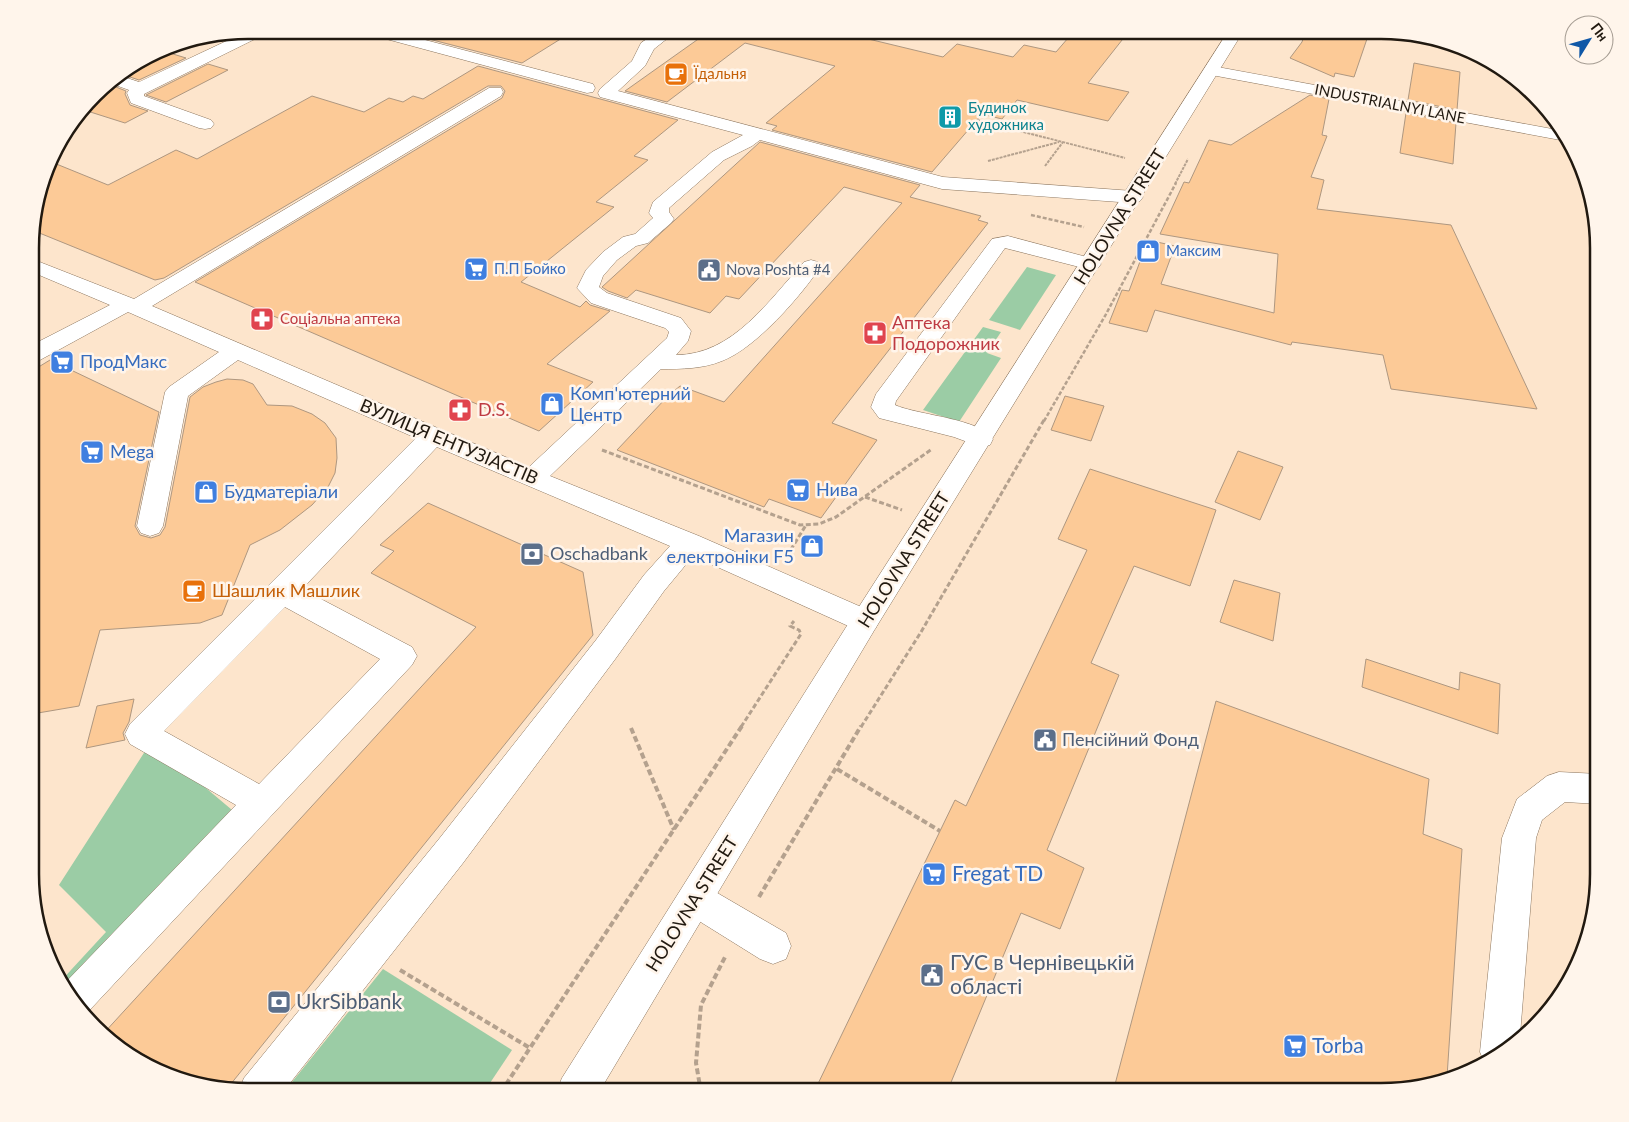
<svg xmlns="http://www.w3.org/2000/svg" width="1629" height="1122" font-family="Lato,sans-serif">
  <rect width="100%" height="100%" fill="#fde5cc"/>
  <g fill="#9bcca5">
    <path d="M1027 267 1056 275 1020 330 989 320Z"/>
    <path d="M983 327 1001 332 987 353 1001 358 959 422 923 410Z"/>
    <path d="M151 742 244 820 74 1000 59 983 106 932 59 885Z"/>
    <path d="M383 969 512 1050 484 1092H284Z"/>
  </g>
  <g fill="#fcca97" stroke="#ae9780">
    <path d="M418 30H575L522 63 417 36Z"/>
    <path d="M711 30H831L943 57 957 44 1013 57 1024 45 1056 52 1075 30H1130L1088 83 1129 92 1108 121 1017 100 1002 119 982 114 932 172 772 130 777 126 766 123 835 66 745 43 667 102 625 91Z"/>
    <path d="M1332 30H1370L1354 77 1335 73 1334 77 1290 58 1302 42 1305 33 1329 38Z"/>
    <path d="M160 50 186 58 139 80 121 74Z"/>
    <path d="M1414 63 1460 72 1457 110 1408 100Z"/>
    <path d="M208 64 228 70 166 102 146 95Z"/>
    <path d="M478 66 678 120 634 156 648 160 596 202 614 207 521 282 580 307 586 301 590 305 610 311 547 364 593 382 539 431 195 282 502 98 505 91 501 86H488L164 278 155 280 32 230V220L49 161 108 185 176 150 197 159 312 96 364 112 389 98 403 102 413 96 423 99Z"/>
    <path d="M106 83 126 91 125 94 130 105 148 111 125 123 84 110Z"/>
    <path d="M1310 95 1329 99 1322 135 1327 136 1311 177 1324 180 1317 209 1451 225 1537 409 1391 389 1383 355 1292 342 1291 345 1155 310 1147 332 1109 323 1122 290 1129 291 1148 240 1175 246 1161 284 1274 313 1278 254 1160 234 1184 182 1189 183 1209 140 1231 145Z"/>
    <path d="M1406 113 1456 123 1453 164 1400 153Z"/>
    <path d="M760 142 920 185 910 197 981 216 978 220 988 223 832 423 877 440 821 518 769 499 764 507 617 450 667 397 680 386 724 402 902 203 844 187 739 299 726 296 710 313 636 290 627 298 608 291 602 287Z"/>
    <path d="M50 360 159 412 135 526 140 535 151 538 160 535 165 527 190 397 203 387 216 382 227 379 243 380 253 384 267 405 292 406 312 414 325 423 336 438 337 458 335 473 328 487 312 505 280 530 250 545 222 615 200 623 100 630 79 706 32 714V371Z"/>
    <path d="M1065 396 1104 406 1091 441 1051 430Z"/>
    <path d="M1238 451 1283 467 1260 520 1215 502Z"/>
    <path d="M1090 469 1216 510 1190 586 1134 566 1091 663 1119 675 1047 850 1084 868 1060 929 1021 913 947 1092H814L955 800 966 806 1087 550 1058 539Z"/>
    <path d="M428 503 583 572 593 635 226 1090 177 1080 115 1047 103 1034 476 627 371 573 394 551 380 545Z"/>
    <path d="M1234 580 1280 593 1273 641 1220 622Z"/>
    <path d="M1366 659 1459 690 1460 672 1500 684 1498 734 1362 687Z"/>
    <path d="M134 699 129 722 123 733 125 740 86 748 97 706Z"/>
    <path d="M1216 701 1429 779 1423 834 1462 849 1447 1077 1382 1092H1113Z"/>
  </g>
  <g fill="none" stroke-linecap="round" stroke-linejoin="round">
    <g stroke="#8c765f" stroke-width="1">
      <g id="minor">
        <path d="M250 30H270L267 33 144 94V96L211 120 214 124 211 128 205 129 199 128 131 103 127 93 129 90 107 82 118 75 139 82Z"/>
        <path d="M361 30H387L593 84 595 88 593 92 587 93 364 33Z"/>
        <path d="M660 30H678L654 49 645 66 618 91 943 177 1133 191 1140 193 1143 197 1140 201 1133 203 942 189 760 140 752 146 724 160 669 208V212L674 219 671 223 648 243 636 246 617 260 603 276 599 287 607 293 681 318 691 331 688 341 676 355C733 355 769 300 804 262L811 260 818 262 821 266C801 296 756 348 722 361 702 369 682 369 661 369L550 476 699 536 875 613 879 621 875 629 865 633 855 629 693 556 664 591 616 658 463 863 283 1092H238L244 1078 439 839 596 640 644 575 670 546 437 447 302 589 412 647 417 656 412 665 86 1014 62 986 236 805 130 744 125 734 130 724 416 438 238 360 188 396 163 526 159 533 150 536 141 533 137 526 165 392 169 387 219 352 128 312 40 360 32 362V345L110 305 32 272V259L134 299 489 88H501L503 92 501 96 152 306 529 467 667 338 669 332 665 328 591 303 577 288 586 270 603 252 623 237 635 234 653 218 649 213 653 202 712 152 743 135 600 97 598 93 600 89 632 61 641 43ZM285 607 380 659 259 784 164 731Z"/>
        <path d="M1206 30 1239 32 1242 35 1239 38 1234 40 1208 33Z"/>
        <path d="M1212 66 1563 131 1571 142 1206 74 1204 71 1206 68Z"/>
        <path d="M1008 236 1098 260 1101 264 1098 268 1091 270 1005 248 896 401 895 405C917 415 982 419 993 439L990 445 981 447 954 437 879 418 871 407 876 394 992 239Z"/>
        <path d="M1559 772 1599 774V804L1565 802 1542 820 1536 838 1520 1035 1485 1064 1480 1052 1502 838 1517 799 1547 776Z"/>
        <path d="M695 882 707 887 786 933 791 946 786 959 773 964 760 959 683 911 677 899 683 887Z"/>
      </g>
    </g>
    <g stroke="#8c765f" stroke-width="1">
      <path id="major" d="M1229 30H1244L875 629 599 1092H556L562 1078 855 613Z"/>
    </g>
    <g stroke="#b4a18e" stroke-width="2" stroke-dasharray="3 1" stroke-linecap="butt">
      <path d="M977 120 1125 158"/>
      <path d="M988 161 1059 142"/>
      <path d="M1045 166 1063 142"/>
      <path d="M1175 184 1188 159"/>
    </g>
    <g stroke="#b4a18e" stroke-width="2.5" stroke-dasharray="4 2" stroke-linecap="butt">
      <path d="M1031 215 1084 227"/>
      <path d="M1044 421 1105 316 1176 183"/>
    </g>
    <g stroke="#b4a18e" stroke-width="3" stroke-dasharray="5 2.5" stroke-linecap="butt">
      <path d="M602 450 800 525 819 524 836 517 932 449"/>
      <path d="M865 497 902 510"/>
      <path d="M791 557 790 551 806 525"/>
      <path d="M741 727 801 634 799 630 790 626 794 621"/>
      <path d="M861 727 921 632 1044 420"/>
    </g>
    <g stroke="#b4a18e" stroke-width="4" stroke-dasharray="6 3" stroke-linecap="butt">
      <path d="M631 728 674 830"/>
      <path d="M837 769 940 831"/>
      <path d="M759 897 861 726"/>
      <path d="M400 970 530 1048"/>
      <path d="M501 1092 742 726"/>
      <path d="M701 1092 696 1063 701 1005 725 957"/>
    </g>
    <use href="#minor" fill="#fff" fill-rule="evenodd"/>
    <use href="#major" fill="#fff" fill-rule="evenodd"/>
  </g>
  <defs>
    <g id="cafe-square" transform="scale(1.25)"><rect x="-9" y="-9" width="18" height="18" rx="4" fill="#e8710a" stroke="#fff5eb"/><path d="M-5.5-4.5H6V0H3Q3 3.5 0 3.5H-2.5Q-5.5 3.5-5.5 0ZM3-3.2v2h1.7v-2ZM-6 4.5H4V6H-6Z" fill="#fff"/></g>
    <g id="building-square" transform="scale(1.25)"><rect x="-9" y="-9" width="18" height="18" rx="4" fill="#0f9aa8" stroke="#fff5eb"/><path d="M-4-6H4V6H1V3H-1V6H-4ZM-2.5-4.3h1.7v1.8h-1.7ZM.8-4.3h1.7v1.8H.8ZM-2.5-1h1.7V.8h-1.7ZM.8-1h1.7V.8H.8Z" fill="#fff"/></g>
    <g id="shop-square" transform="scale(1.25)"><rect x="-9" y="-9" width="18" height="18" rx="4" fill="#3f7fe0" stroke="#fff5eb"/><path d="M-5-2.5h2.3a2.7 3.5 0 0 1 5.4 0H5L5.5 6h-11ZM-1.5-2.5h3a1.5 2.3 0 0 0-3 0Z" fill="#fff"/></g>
    <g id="supermarket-square" transform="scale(1.25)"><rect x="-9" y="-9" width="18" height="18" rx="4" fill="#3f7fe0" stroke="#fff5eb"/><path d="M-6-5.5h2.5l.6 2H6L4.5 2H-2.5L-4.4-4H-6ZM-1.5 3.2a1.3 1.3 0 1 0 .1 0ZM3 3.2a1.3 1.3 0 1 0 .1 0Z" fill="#fff"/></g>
    <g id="civic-square" transform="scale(1.25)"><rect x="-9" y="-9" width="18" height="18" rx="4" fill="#5c6f8a" stroke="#fff5eb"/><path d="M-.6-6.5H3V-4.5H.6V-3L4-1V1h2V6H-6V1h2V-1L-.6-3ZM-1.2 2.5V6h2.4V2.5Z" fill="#fff"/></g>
    <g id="pharmacy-square" transform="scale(1.25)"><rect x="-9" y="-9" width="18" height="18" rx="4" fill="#e0444e" stroke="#fff5eb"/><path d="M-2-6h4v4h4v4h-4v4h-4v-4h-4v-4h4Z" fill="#fff"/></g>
    <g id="bank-square" transform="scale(1.25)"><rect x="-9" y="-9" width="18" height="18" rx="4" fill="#5c6f8a" stroke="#fff5eb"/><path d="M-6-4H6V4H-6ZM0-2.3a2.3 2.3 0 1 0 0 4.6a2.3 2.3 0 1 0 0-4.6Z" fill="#fff"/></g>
  </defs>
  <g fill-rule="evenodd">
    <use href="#cafe-square" x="676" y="74"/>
    <use href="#building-square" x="950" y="117"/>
    <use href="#shop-square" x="1148" y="251"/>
    <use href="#supermarket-square" x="476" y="269"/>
    <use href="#civic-square" x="709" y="270"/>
    <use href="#pharmacy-square" x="262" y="319"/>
    <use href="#pharmacy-square" x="875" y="333"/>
    <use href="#supermarket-square" x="62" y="362"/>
    <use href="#shop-square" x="552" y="404"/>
    <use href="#pharmacy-square" x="460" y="410"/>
    <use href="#supermarket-square" x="92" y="452"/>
    <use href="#supermarket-square" x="798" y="490"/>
    <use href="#shop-square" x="206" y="492"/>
    <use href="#shop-square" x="812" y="546"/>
    <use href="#bank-square" x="532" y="554"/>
    <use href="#cafe-square" x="194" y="591"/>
    <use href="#civic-square" x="1045" y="740"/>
    <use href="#supermarket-square" x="934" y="874"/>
    <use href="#civic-square" x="932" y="975"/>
    <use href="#bank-square" x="279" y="1002"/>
    <use href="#supermarket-square" x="1295" y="1046"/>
  </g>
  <g text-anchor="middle" stroke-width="5" stroke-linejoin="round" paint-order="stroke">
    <g font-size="15" fill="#c56008" stroke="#fff5eb" text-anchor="start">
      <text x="694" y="79">Їдальня</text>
    </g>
    <g font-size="15" fill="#211910" stroke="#fff5eb">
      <text transform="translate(1390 104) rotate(11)" y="5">INDUSTRIALNYI LANE</text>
    </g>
    <g font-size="15" fill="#0d838f" stroke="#fff5eb" text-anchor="start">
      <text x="968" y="113">Будинок<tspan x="968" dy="17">художника</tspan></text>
    </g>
    <g font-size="15" fill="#366cbe" stroke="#fff5eb" text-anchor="start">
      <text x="1166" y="256">Максим</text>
      <text x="494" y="274">П.П Бойко</text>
    </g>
    <g font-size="15" fill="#4e5e75" stroke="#fff5eb" text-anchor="start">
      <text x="726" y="275">Nova Poshta #4</text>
    </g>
    <g font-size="15" fill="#be3a42" stroke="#fff5eb" text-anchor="start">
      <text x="280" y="324">Соціальна аптека</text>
    </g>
    <g font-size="18" fill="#211910" stroke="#fff5eb">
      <text transform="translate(1120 217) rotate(-58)" y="6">HOLOVNA STREET</text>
      <text transform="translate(449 442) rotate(23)" y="6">ВУЛИЦЯ ЕНТУЗІАСТІВ</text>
      <text transform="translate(904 560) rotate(-58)" y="6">HOLOVNA STREET</text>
      <text transform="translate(692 904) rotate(-58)" y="6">HOLOVNA STREET</text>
    </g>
    <g font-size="18" fill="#be3a42" stroke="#fff5eb" text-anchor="start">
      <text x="892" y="329">Аптека<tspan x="892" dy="21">Подорожник</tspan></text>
      <text x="478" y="416">D.S.</text>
    </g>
    <g font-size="18" fill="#366cbe" stroke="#fff5eb" text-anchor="start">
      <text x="80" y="368">ПродМакс</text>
      <text x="570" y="400">Комп'ютерний<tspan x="570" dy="21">Центр</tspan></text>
      <text x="110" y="458">Mega</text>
      <text x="816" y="496">Нива</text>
      <text x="224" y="498">Будматеріали</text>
      <text x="794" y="542" text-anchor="end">Магазин<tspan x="794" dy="21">електроніки F5</tspan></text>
    </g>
    <g font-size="18" fill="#4e5e75" stroke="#fff5eb" text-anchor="start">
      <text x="550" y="560">Oschadbank</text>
      <text x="1062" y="746">Пенсійний Фонд</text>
    </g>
    <g font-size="18" fill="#c56008" stroke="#fff5eb" text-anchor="start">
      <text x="212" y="597">Шашлик Машлик</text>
    </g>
    <g font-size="21" fill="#366cbe" stroke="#fff5eb" text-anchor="start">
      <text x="952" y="881">Fregat TD</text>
      <text x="1312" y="1053">Torba</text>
    </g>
    <g font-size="21" fill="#4e5e75" stroke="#fff5eb" text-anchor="start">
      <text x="950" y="970">ГУС в Чернівецькій<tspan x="950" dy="24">області</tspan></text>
      <text x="296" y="1009">UkrSibbank</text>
    </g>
  </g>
  <path d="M0 0H1629V1122H0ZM248 39H1381A209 209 0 0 1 1590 248V874A209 209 0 0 1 1381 1083H248A209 209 0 0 1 39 874V248A209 209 0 0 1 248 39Z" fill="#fff5eb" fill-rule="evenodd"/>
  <path fill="none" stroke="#211910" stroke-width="2.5" d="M248 39H1381A209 209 0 0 1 1590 248V874A209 209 0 0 1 1381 1083H248A209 209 0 0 1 39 874V248A209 209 0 0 1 248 39Z"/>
  <g transform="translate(1589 40) rotate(53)"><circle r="24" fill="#fff5eb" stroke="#a69d93"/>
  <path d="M0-4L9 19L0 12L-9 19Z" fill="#1058a7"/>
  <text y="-8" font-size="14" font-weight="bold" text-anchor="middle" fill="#211910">Пн</text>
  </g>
</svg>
